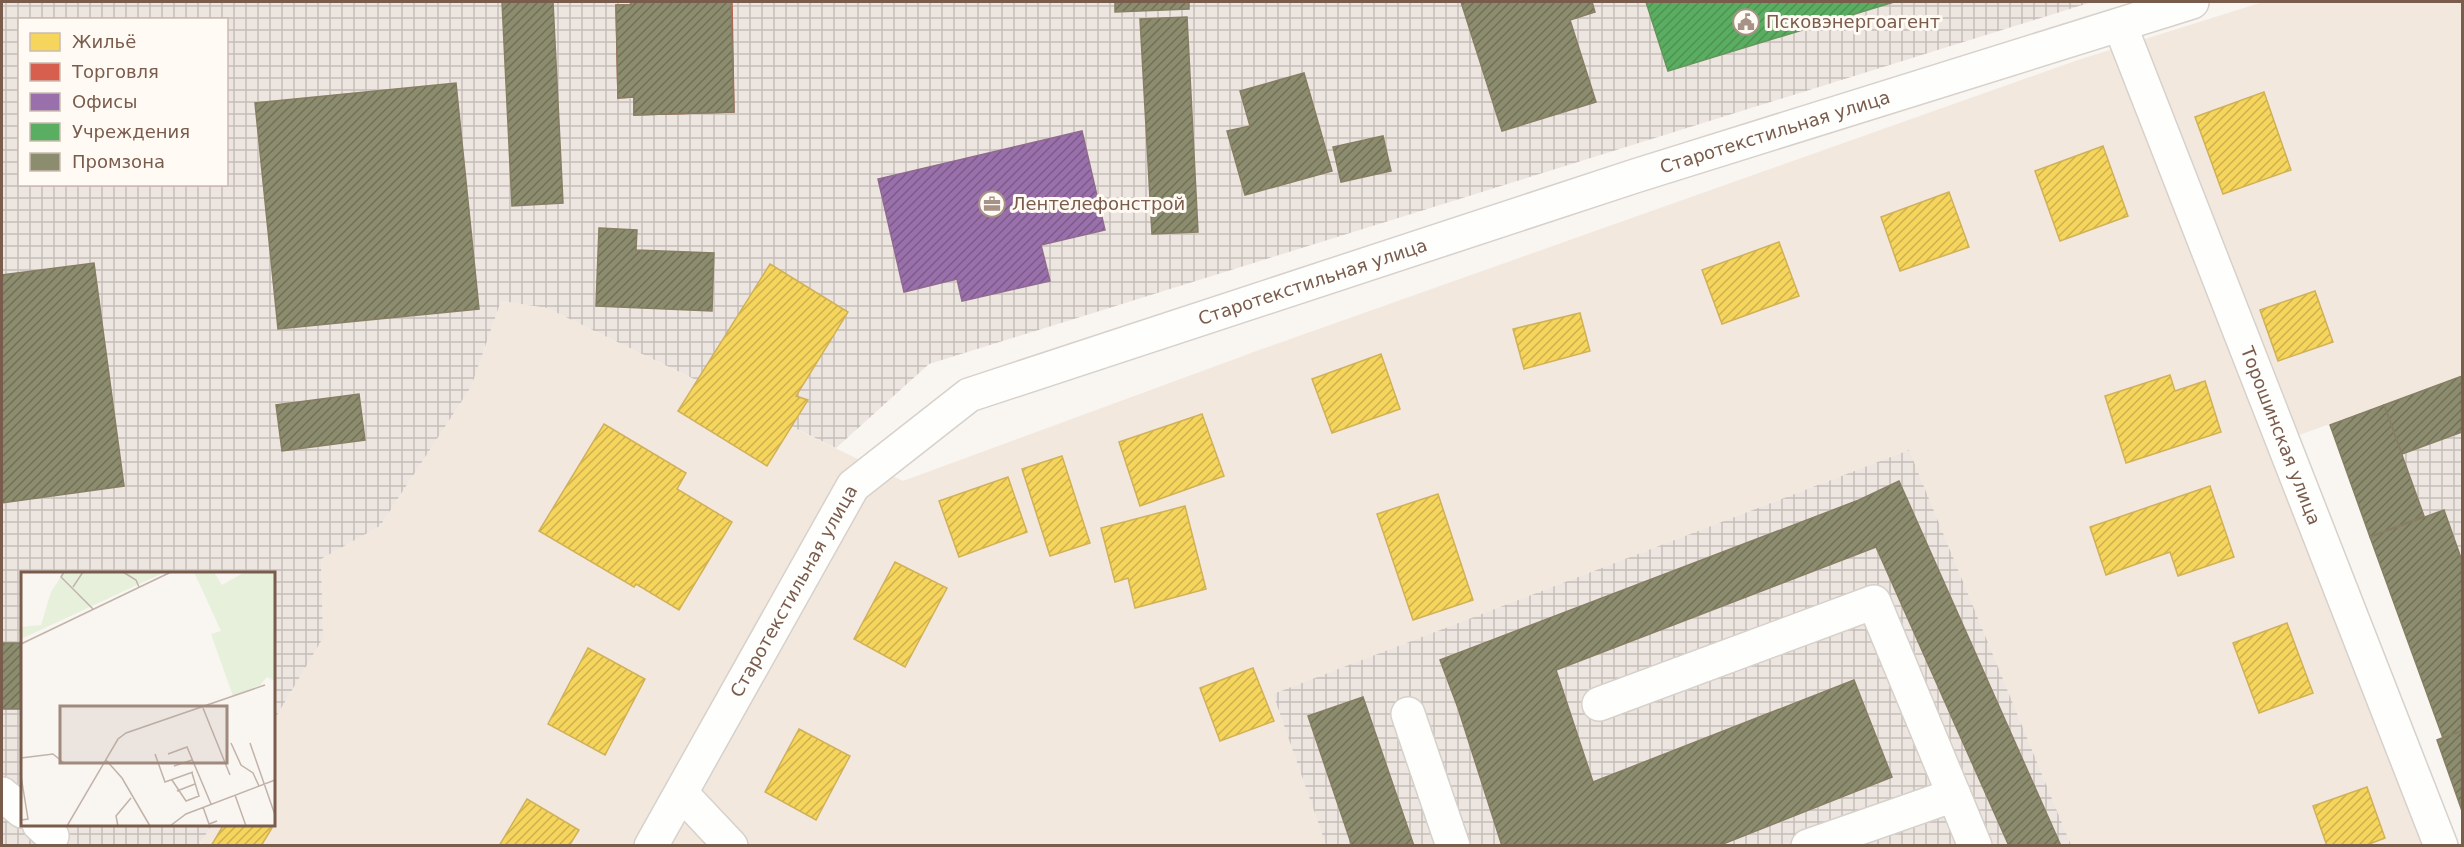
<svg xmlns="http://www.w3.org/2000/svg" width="2464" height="847" font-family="'DejaVu Sans',sans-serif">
  <defs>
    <pattern id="industrial-grid" width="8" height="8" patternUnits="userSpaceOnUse" patternTransform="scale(1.5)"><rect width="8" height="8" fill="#ede5e0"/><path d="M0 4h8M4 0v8" fill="none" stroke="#c5bdb8"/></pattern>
    <pattern id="homes-hatch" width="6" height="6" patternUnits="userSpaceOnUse" patternTransform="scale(1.5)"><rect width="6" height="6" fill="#f6d55c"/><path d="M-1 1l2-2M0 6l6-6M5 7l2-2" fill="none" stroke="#ccb04e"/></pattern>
    <pattern id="shops-hatch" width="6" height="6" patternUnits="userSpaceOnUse" patternTransform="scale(1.5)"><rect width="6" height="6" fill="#d6604d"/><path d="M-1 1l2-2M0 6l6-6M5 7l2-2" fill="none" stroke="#aa4f40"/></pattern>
    <pattern id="offices-hatch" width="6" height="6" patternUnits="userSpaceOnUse" patternTransform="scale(1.5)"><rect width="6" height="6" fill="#9970ab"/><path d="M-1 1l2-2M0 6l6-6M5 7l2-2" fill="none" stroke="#7c5b86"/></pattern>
    <pattern id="public-hatch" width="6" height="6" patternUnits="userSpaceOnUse" patternTransform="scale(1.5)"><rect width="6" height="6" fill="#5aae61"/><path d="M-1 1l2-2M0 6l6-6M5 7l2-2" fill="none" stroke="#4f9152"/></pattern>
    <pattern id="industry-hatch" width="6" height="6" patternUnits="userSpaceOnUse" patternTransform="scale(1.5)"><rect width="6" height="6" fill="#8c8c6e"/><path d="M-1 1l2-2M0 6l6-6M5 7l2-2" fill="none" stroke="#727058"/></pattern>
  </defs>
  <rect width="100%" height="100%" fill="#f9f5f0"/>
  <path fill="#f2e8de" d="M2263 2H2462V376L2274 444 2422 845H2071L1909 450 1273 694 1326 845 199 846 212 825 273 824V722L323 638 321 559 380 526 471 387 501 301 547 308 903 481 1262 349 2078 60Z"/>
  <g fill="url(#industrial-grid)" fill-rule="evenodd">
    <path d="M2 2H2092L929 364 836 448 547 308 501 301 471 387 380 526 321 559 323 638 273 722V574H22V824L212 825 199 845 2 846ZM20 20H226V184H20Z"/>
    <path d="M2462 376V810L2437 739 2442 737 2330 424Z"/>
    <path d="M1909 450 2071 845H1326L1273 694Z"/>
  </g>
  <g fill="url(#homes-hatch)" stroke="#d1b158" stroke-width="1.5">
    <path d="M2264 92 2291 170 2223 194 2195 117Z"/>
    <path d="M2103 146 2128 216 2060 241 2035 171Z"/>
    <path d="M1949 192 1969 247 1900 271 1881 217Z"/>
    <path d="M1779 242 1799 296 1722 324 1702 270Z"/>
    <path d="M770 264 848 312 796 396 808 400 767 466 678 411Z"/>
    <path d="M2315 291 2333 342 2278 361 2260 310Z"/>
    <path d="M1580 313 1590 351 1524 369 1513 329Z"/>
    <path d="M1381 354 1400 409 1332 433 1312 379Z"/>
    <path d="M2170 375 2175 391 2205 381 2221 432 2126 463 2105 396Z"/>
    <path d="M1202 414 1224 476 1140 506 1119 442Z"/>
    <path d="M604 424 686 473 677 489 732 522 679 610 636 584 634 587 539 531Z"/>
    <path d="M1062 456 1090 543 1050 556 1022 469Z"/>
    <path d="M1008 477 1027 532 959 557 939 501Z"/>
    <path d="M2210 486 2234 557 2178 576 2170 552 2106 575 2090 527Z"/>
    <path d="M1438 494 1473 600 1413 620 1377 514Z"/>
    <path d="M1185 506 1206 589 1135 608 1128 578 1115 582 1101 528Z"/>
    <path d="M895 562 947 588 905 667 854 639Z"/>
    <path d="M2287 623 2313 693 2259 713 2233 643Z"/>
    <path d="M588 648 645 679 605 755 548 724Z"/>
    <path d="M1253 668 1274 721 1220 741 1200 688Z"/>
    <path d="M799 729 850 756 816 820 765 792Z"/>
    <path d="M2367 787 2385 838 2364 846H2327L2313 806Z"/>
    <path d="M527 799 579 830 569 846H499Z"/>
    <path d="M224 824H267L272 828 261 846H211Z"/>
  </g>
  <path fill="url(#shops-hatch)" stroke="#ba5f4d" stroke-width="1.5" d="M631 2H732L734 112 634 115V97L618 98 616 5H631Z"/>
  <path fill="url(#offices-hatch)" stroke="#906a8f" stroke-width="1.5" d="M1082 131 1105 230 1041 245 1050 281 962 301 957 279 904 292 878 179Z"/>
  <path fill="url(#public-hatch)" stroke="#64955b" stroke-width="1.5" d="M1646 2H1894L1668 71Z"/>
  <g fill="url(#industry-hatch)" stroke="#877e64" stroke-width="1.5">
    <path d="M502 2H553L563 203 512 206Z"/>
    <path d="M631 2H731L734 112 634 115V97L618 98 616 5H631Z"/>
    <path d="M1115 2H1189V9L1115 12Z"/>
    <path d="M1461 2H1592L1595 12 1570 20 1596 102 1502 131Z"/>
    <path d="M1187 17 1198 232 1152 234 1140 19Z"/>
    <path d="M1304 73 1332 171 1245 195 1227 131 1250 126 1240 91Z"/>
    <path d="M456 83 479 309 278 329 255 103Z"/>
    <path d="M1383 136 1391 171 1341 182 1333 147Z"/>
    <path d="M599 228 637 230 636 250 714 253 712 311 596 306Z"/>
    <path d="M94 263 124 486 2 503V275Z"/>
    <path d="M2462 376V432L2402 454 2384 405Z"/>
    <path d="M359 394 365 440 282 451 276 405Z"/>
    <path d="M2384 405 2424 516 2370 537 2330 425Z"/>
    <path d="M1899 481 2061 846H2009L1876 547 1556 670 1593 782 1854 680 1892 777 1718 846H1502L1458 708 1440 660 1859 500Z"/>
    <path d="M2444 510 2462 561V731L2443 738 2370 537Z"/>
    <rect x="2" y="643" width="20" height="66"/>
    <path d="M1363 697 1414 846H1352L1308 716Z"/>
    <path d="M2462 731V811L2437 740Z"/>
  </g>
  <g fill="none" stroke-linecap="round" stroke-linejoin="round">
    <g stroke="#d7d1cb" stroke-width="36">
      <g id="minor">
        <path id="s1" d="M2120 25 2441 846"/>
        <path d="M1599 704 1874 602 1975 846"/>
        <path d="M1408 714 1453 846"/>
        <path d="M2 794 22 811"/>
        <path d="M682 794 731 846"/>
        <path d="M39 824 52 836"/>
        <path id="s2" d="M651 846 853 486 969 395 1635 176 2192 2"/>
        <path d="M1808 846 1954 795"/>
      </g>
    </g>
    <use href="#minor" stroke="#fefefd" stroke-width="33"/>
  </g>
  <defs>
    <g id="civic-ring" transform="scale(1.35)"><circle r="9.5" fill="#fffaf3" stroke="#a69286" stroke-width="1.5"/><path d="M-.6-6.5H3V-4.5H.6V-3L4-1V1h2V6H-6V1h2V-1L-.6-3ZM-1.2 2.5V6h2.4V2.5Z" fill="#a69286"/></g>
    <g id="office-ring" transform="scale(1.35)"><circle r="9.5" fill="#fffaf3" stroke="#a69286" stroke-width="1.5"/><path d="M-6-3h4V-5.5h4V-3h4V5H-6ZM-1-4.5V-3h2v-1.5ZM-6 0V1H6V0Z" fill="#a69286"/></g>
  </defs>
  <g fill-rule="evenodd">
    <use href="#civic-ring" x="1746" y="22"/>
    <use href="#office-ring" x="992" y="204"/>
  </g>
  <g text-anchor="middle" stroke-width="6" stroke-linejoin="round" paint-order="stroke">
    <g font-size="18" fill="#7a5c4d" stroke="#fffaf3" text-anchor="start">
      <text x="1766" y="28">Псковэнергоагент</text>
      <text x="1012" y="210">Лентелефонстрой</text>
    </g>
    <g font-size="18" fill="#7a5c4d" stroke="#fffaf3">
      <text dy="6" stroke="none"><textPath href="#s2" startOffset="1408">Старотекстильная улица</textPath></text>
      <text dy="6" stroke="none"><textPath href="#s2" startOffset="922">Старотекстильная улица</textPath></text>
      <text dy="6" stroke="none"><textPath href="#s1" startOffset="441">Торошинская улица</textPath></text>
      <text dy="6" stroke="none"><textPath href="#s2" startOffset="292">Старотекстильная улица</textPath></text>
    </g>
  </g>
  <g transform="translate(21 572)">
    <rect width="254" height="254" fill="#f9f5f0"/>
    <path d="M43 0H144L0 67V55L20 53 30 20ZM173 0H193L201 13 224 0H253V109L246 105 239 113 212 124 190 62 200 59Z" fill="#e7f0db"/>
    <path fill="none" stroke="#c2b3aa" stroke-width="1.5" d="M43 0 40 5 72 37M102 0 115 8 118 15M52 15 62 0M0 72 150 0M182 136 209 203M210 171 220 193 232 201 238 214M229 171 254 243M134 182 144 210 172 200M147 182 166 175 190 232M0 186 32 182 43 191M85 188 101 206 129 254M153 194 171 188M0 204 7 247 0 248M151 208 165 229 178 224 171 201M156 219 174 212M214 223 225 254M182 235 188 252 196 249M46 254 97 167 105 161 244 113M97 254 95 244 110 226M149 254 165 242 254 208"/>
    <path fill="#9f8a7d" fill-opacity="0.15" stroke="#9f8a7d" stroke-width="3" d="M39 134H206V191H39Z"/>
    <rect width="254" height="254" fill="none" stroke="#7a5c4d" stroke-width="3"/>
  </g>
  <rect width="2464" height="847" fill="none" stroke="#7a5c4d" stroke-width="6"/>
  <rect x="18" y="18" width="210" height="168" fill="#fffaf3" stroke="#cabbb1" stroke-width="1.5"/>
  <rect x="30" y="33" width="30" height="18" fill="#f6d55c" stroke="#cabbb1" stroke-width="1.5"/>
  <text x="72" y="48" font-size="18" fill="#7a5c4d">Жильё</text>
  <rect x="30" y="63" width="30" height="18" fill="#d6604d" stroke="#cabbb1" stroke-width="1.5"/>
  <text x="72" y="78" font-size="18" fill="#7a5c4d">Торговля</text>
  <rect x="30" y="93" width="30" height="18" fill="#9970ab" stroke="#cabbb1" stroke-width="1.5"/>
  <text x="72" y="108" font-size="18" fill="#7a5c4d">Офисы</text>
  <rect x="30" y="123" width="30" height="18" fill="#5aae61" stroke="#cabbb1" stroke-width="1.5"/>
  <text x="72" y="138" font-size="18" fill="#7a5c4d">Учреждения</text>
  <rect x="30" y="153" width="30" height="18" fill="#8c8c6e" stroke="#cabbb1" stroke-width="1.5"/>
  <text x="72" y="168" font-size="18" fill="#7a5c4d">Промзона</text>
</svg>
